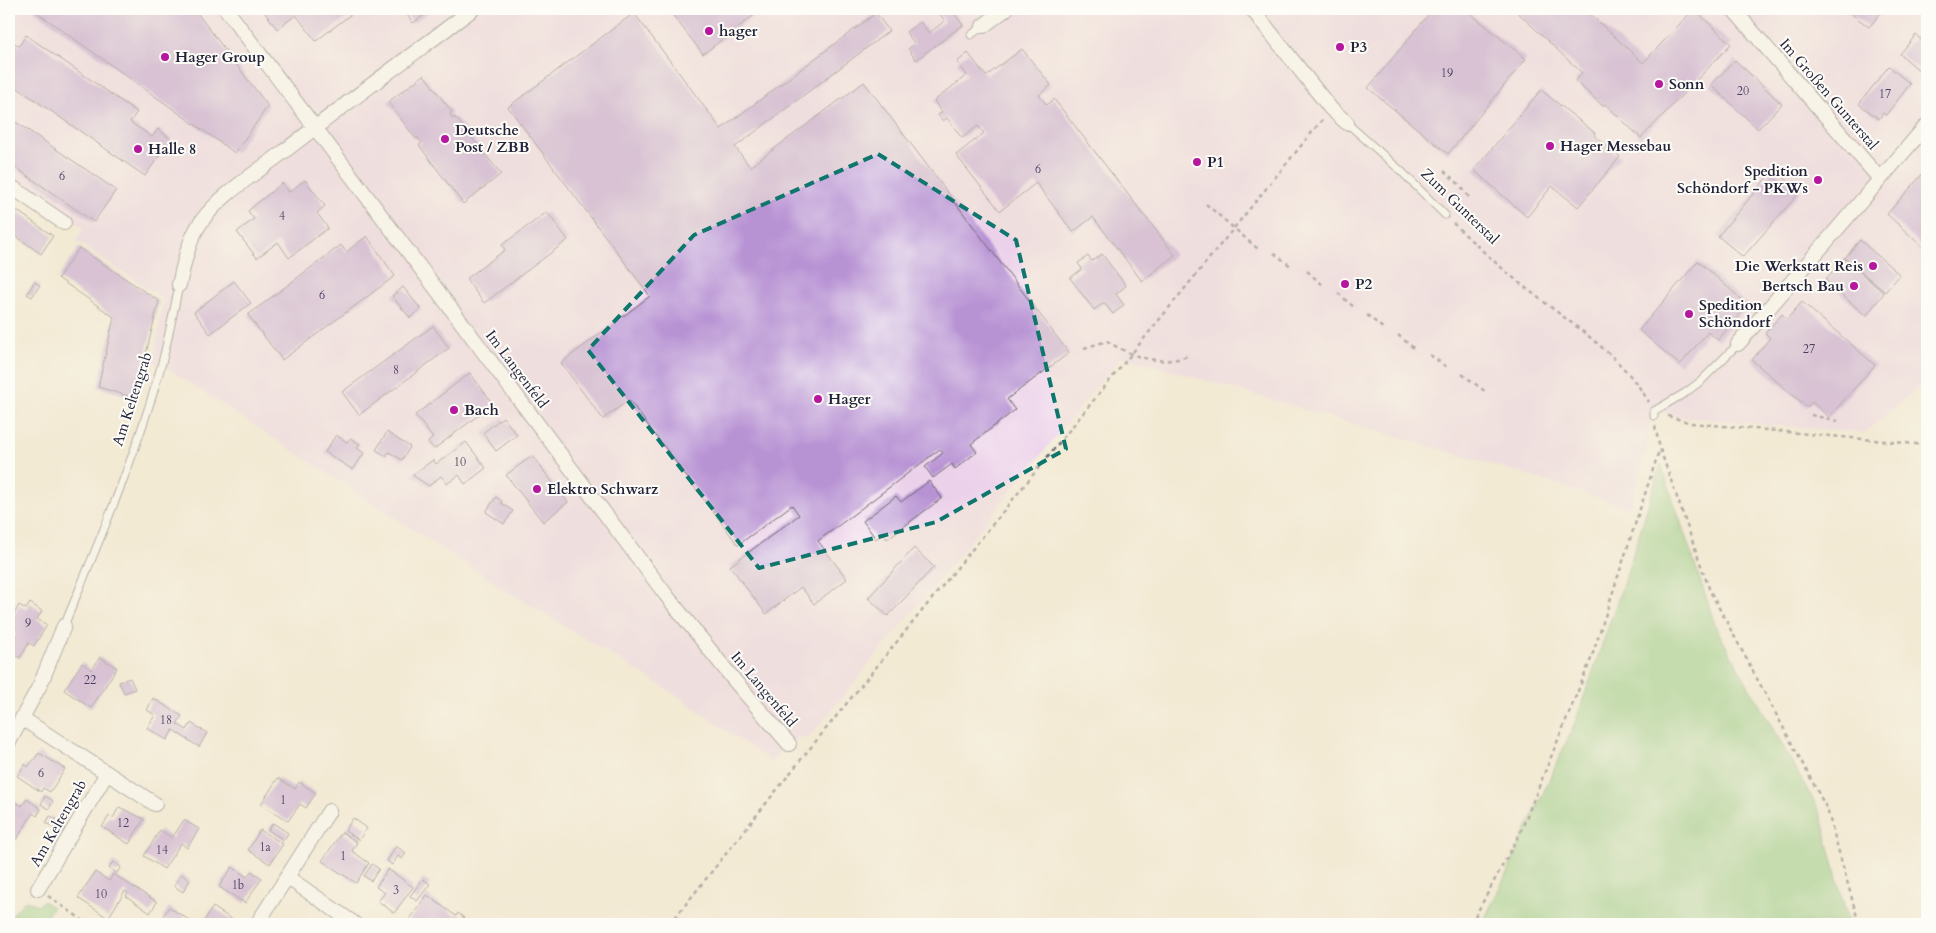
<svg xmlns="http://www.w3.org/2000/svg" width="1936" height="933" font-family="Cardo,serif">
  <rect width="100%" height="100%" fill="#fdfcf7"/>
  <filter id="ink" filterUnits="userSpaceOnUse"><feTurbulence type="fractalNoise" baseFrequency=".02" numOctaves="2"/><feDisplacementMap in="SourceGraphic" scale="10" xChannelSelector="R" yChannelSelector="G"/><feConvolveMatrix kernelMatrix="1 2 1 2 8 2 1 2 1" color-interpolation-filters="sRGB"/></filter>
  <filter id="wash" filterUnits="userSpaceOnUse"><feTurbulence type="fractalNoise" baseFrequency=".0096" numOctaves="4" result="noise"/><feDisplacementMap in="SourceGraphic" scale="20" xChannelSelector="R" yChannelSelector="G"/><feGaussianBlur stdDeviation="1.12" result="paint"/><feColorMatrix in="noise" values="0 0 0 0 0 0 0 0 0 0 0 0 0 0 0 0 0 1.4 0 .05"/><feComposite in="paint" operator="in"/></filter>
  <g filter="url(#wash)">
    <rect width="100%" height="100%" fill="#f2ead3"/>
    <path fill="#ecd1ea" d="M9 9H1927V379L1865 433 1683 417 1654 411 1649 427 1648 443 1630 508 1514 471 1122 356 809 738 800 737 789 744 771 762 678 696 501 587 168 369 154 362 163 299 76 241 84 228 9 176Z"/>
    <g fill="#8fcc81" stroke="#58775e">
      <path d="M1661 464 1717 630 1820 812 1848 921 1784 924H1482L1506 875 1575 723 1629 567Z"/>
      <path d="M25 900 38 905 43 901 53 907 41 924H9V919Z"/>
    </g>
    <g id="blocks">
      <g fill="#b893d4">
        <path d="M32 9H194L268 106 235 153Z"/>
        <path d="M262 9H358L316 41 296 15 277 29Z"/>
        <path d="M403 9H433L413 23Z"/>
        <path d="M668 9H762L703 54Z"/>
        <path d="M936 9H950L963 25 916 60 908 49 915 44 906 32 920 22 929 33 945 21Z"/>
        <path d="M1433 9H1465L1526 59 1448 154 1368 88Z"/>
        <path d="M1514 9H1585L1643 63 1694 9 1731 44 1641 138 1605 104 1603 106 1575 81 1582 73Z"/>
        <path d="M1845 9H1884L1869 27Z"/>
        <path d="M634 13 721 129 876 13 889 31 735 147 750 167 864 82 1069 353 1007 399 1015 410 971 444 977 452 955 469 952 464 933 478 925 467 943 453 940 449 818 541 847 579 814 604 801 587 766 614 730 566 799 515 792 505 738 545 629 400 603 419 561 363 650 296 508 107Z"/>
        <path d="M26 35 137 112 130 122 152 137 158 129 171 139 145 176 9 82V39L19 46Z"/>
        <path d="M1916 35 1927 45V62L1920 71 1900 54Z"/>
        <path d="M1022 49 1051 85 1039 95 1047 105 1054 99 1175 255 1142 281 1093 217 1073 232 1036 183 1000 211 956 155 984 133 978 126 962 138 947 118 943 121 938 115 942 112 934 101 967 75 957 62 968 53 986 76Z"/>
        <path d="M1735 60 1782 104 1758 129 1711 85Z"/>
        <path d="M1889 66 1910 84 1886 115 1883 113 1879 119 1859 104Z"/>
        <path d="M424 75 452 112 450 114 453 119 455 117 501 174 463 204 419 145 422 143 418 138 416 139 388 102Z"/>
        <path d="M1541 90 1595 133 1594 135 1620 157 1578 207 1552 186 1527 217 1474 170Z"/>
        <path d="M10 118 116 190 94 222 9 163V121Z"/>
        <path d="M1774 169 1800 192 1743 257 1718 236Z"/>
        <path d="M1927 169V251L1887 214Z"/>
        <path d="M305 180 325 206 317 213 328 228 289 258 278 242 257 258 237 232 254 219 248 211 282 183 289 192Z"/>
        <path d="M9 205 53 236 41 254 9 231Z"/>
        <path d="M547 212 568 240 484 303 466 279 505 250 502 245Z"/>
        <path d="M367 236 395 276 282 360 248 315 341 245 346 252Z"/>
        <path d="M1860 240 1900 275 1885 292 1845 258Z"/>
        <path d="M79 248 159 301 135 398 98 387 114 317 58 278Z"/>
        <path d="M1102 254 1126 286 1116 294 1124 305 1113 314 1104 303 1094 310 1070 278 1082 269 1078 263 1088 256 1092 261Z"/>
        <path d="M1844 258 1884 293 1866 316 1825 280Z"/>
        <path d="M1698 261 1748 305 1718 340 1708 332 1680 365 1639 330Z"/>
        <path d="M234 281 251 303 210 334 194 312Z"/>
        <path d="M34 282 40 285 32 297 27 294Z"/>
        <path d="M403 287 421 309 410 318 392 296Z"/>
        <path d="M1802 302 1875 365 1829 417 1812 402 1807 407 1752 360 1770 338 1765 333 1782 314 1787 319Z"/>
        <path d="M433 326 449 348 359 415 342 392Z"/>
        <path d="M470 373 493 404 434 449 428 442 433 438 415 415Z"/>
        <path d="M503 417 517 435 496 451 483 433Z"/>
        <path d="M387 432 410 447 402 460 389 452 386 456 376 450Z"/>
        <path d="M336 435 347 442 350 438 360 444 357 448 364 453 353 470 325 452Z"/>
        <path d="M466 442 486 468 465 484 459 475 447 484 441 476 429 486 412 475 433 460 436 464Z"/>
        <path d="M532 456 568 502 543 522 506 475Z"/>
        <path d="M929 481 942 498 887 539 883 534 876 539 863 521 896 496 901 502Z"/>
        <path d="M496 497 502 501 501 503 513 511 504 524 486 512Z"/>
        <path d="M914 548 934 567 888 616 868 598Z"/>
        <path d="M30 603 42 611 37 619 47 625 34 646 29 643 20 658 9 652V647L16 635 12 632 16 626 10 622 19 605 26 609Z"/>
        <path d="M100 657 117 668 91 708 64 690 82 663 92 670Z"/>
        <path d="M130 678 135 689 124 693 119 682Z"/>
        <path d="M153 698 182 716 177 724 187 730 191 723 207 733 199 747 173 730 167 740 147 728 155 715 147 710Z"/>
        <path d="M39 753 65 769 50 792 43 788 41 792 17 776 25 764 28 767Z"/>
        <path d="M278 778 295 789 299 782 316 793 306 808 300 804 288 821 261 804Z"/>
        <path d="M45 796 53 801 49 809 41 804Z"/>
        <path d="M9 798 22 806 27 799 41 809 37 816 33 813 17 839 9 834Z"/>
        <path d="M119 807 144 819 129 844 102 827 109 816 113 818Z"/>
        <path d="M50 816 59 821 55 828 46 823Z"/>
        <path d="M353 818 367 828 359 840 345 831Z"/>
        <path d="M184 820 199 829 187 848 181 843 164 869 144 856 160 830 172 838Z"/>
        <path d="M273 823 288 833 284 840 268 830Z"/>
        <path d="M260 830 283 844 270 864 248 850Z"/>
        <path d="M342 832 357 842 352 851 369 863 356 883 322 861Z"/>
        <path d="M396 846 406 853 402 859 398 856 392 865 387 861Z"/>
        <path d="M113 862 121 867 117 873 109 868Z"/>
        <path d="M372 864 379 869 371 881 364 876Z"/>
        <path d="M232 867 247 877 251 871 262 878 245 903 219 887Z"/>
        <path d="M388 869 413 887 394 913 378 901 385 893 376 887Z"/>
        <path d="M95 872 109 881 113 874 157 902 150 913 126 896 128 893 125 891 108 918 78 898Z"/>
        <path d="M181 874 190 880 183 892 174 886Z"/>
        <path d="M423 879 430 884 417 901 410 896Z"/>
        <path d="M427 895 456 916 458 913 464 918 459 924 407 923Z"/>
        <path d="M169 907 195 924H172L162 918Z"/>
        <path d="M213 907 236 922 234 924H202Z"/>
      </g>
    </g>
  </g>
  <g filter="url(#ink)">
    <use href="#blocks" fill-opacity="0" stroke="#6b6870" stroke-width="1"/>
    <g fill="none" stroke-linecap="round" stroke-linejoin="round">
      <g stroke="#6b6870" stroke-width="9">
        <g id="service">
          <path d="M971 35 983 26"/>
          <path d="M1347 123 1400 170 1445 215"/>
          <path d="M1654 416V411L1685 393 1701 381 1738 344"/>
          <path d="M64 626C100 539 138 451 163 359 169 335 174 310 179 285"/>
        </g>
      </g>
      <g stroke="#6b6870" stroke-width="16">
        <g id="minor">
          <path d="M226 9 666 595 734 680 789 744"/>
          <path d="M1252 9 1331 109 1347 123"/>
          <path d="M1733 9 1880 179"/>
          <path d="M983 26 1006 9"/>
          <path d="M9 185 64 223"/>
          <path d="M179 285C184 263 188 241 201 222 220 195 256 173 282 153 345 104 409 57 473 9"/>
          <path d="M1738 344 1926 126"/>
          <path d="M23 719 155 804"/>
          <path d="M9 742 40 685 64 626"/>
          <path d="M287 877 355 924"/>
          <path d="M38 889 107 773"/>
          <path d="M257 924 329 811"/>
        </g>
      </g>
      <g stroke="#6b6870" stroke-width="2.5" stroke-dasharray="4 4" stroke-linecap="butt">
        <path d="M1444 171 1460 185 1471 200"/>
        <path d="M1206 204 1258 249"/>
        <path d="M1453 223C1483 252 1514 280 1548 305 1588 336 1622 358 1649 402"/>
        <path d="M1274 253 1292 267"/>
        <path d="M1307 271 1325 287"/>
        <path d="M1338 293 1355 308"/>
        <path d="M1367 315 1384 329"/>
        <path d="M1398 335 1416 350"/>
        <path d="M1084 348 1107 341C1130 356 1161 367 1187 356"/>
        <path d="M1430 355 1449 369"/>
        <path d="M1462 374 1486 392"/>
        <path d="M1811 415 1838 421"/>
        <path d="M1668 416 1691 423 1927 445"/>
        <path d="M1655 426 1660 449 1710 591 1827 809 1859 924"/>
        <path d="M48 896 88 924"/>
        <path d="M670 924 803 757 1322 120"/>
        <path d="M1471 924 1520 833 1591 659 1659 451"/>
      </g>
      <use href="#service" stroke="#fff" stroke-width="7"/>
      <use href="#minor" stroke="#fff" stroke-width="14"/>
    </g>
  </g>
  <path d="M0 0H1936V933H0ZM878 154 1016 240 1066 449 936 522 759 568 588 350 694 235Z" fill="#f2ead3" fill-opacity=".55" fill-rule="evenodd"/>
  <path fill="none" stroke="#0f766e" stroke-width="4" stroke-dasharray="10 6" stroke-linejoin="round" d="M878 154 1016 240 1066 449 936 522 759 568 588 350 694 235Z"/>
  <g fill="#b5179e" stroke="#fdfcf7" stroke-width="2">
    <circle cx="709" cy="31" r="5"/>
    <circle cx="1340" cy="47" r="5"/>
    <circle cx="165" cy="57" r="5"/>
    <circle cx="1659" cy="84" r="5"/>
    <circle cx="445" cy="139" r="5"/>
    <circle cx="1550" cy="146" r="5"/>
    <circle cx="138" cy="149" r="5"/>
    <circle cx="1197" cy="162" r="5"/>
    <circle cx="1818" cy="180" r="5"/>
    <circle cx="1873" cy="266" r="5"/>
    <circle cx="1345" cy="284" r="5"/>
    <circle cx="1854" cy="286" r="5"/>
    <circle cx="1689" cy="314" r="5"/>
    <circle cx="818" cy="399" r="5"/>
    <circle cx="454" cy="410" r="5"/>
    <circle cx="537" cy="489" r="5"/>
  </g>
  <g text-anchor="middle" stroke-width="4" stroke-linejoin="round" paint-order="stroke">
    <g font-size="12" fill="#483e61">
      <text x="1447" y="77">19</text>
      <text x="1743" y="95">20</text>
      <text x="1885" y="98">17</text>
      <text x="1038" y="173">6</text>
      <text x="62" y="180">6</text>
      <text x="282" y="220">4</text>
      <text x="322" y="299">6</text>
      <text x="1809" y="353">27</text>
      <text x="396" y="374">8</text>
      <text x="460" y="466">10</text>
      <text x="28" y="627">9</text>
      <text x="90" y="684">22</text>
      <text x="166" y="724">18</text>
      <text x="41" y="777">6</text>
      <text x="283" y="804">1</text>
      <text x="123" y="827">12</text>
      <text x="265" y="851">1a</text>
      <text x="162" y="854">14</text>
      <text x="343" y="860">1</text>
      <text x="238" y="889">1b</text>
      <text x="396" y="894">3</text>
      <text x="101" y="898">10</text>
    </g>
    <g font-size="15" font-weight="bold" fill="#22223b" stroke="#fdfcf7" text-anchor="start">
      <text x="719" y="36">hager</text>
      <text x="1350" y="52">P3</text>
      <text x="175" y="62">Hager Group</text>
      <text x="1669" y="89">Sonn</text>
      <text x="455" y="135">Deutsche<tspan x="455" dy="17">Post / ZBB</tspan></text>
      <text x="1560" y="151">Hager Messebau</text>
      <text x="148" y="154">Halle 8</text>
      <text x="1207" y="167">P1</text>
      <text x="1808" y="176" text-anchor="end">Spedition<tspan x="1808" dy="17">Schöndorf - PKWs</tspan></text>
      <text x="1863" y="271" text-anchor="end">Die Werkstatt Reis</text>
      <text x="1355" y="289">P2</text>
      <text x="1844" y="291" text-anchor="end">Bertsch Bau</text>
      <text x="1699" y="310">Spedition<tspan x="1699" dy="17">Schöndorf</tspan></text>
      <text x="828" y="404">Hager</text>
      <text x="464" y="415">Bach</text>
      <text x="547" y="494">Elektro Schwarz</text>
    </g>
    <g font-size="15" fill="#22223b" stroke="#fdfcf7">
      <text transform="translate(1829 94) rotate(49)" y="5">Im Großen Gunterstal</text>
      <text transform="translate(1460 206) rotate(44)" y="5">Zum Gunterstal</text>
      <text transform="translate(517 369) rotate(53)" y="5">Im Langenfeld</text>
      <text transform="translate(132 399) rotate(-72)" y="5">Am Keltengrab</text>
      <text transform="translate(764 689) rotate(50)" y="5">Im Langenfeld</text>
      <text transform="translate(58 823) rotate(-60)" y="5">Am Keltengrab</text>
    </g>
  </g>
  <rect width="1936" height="933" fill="none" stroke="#fdfcf7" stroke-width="30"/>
</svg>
